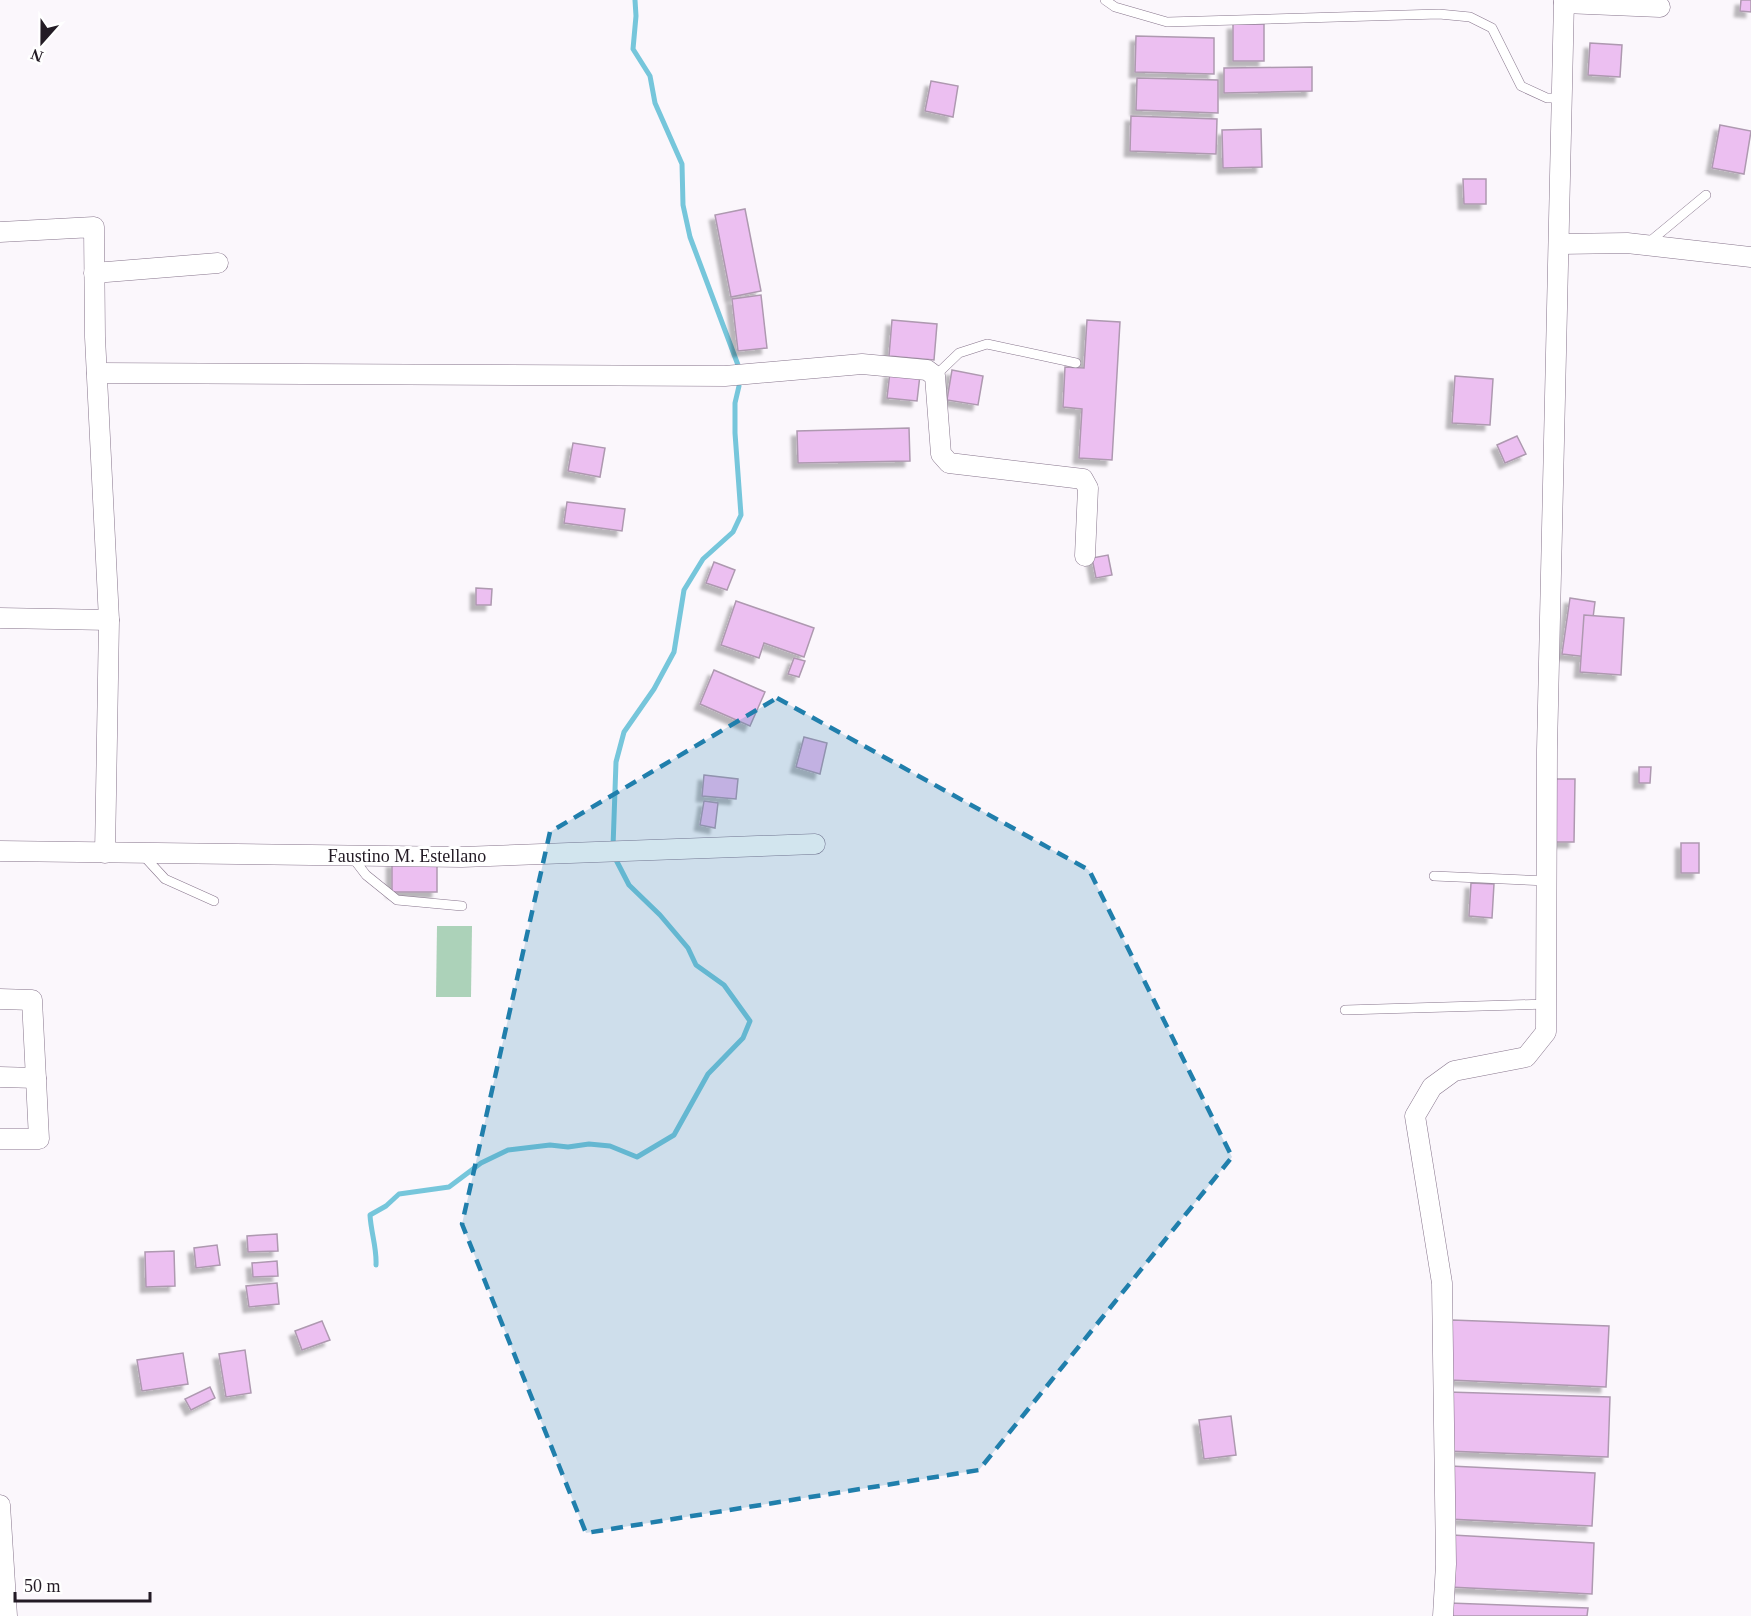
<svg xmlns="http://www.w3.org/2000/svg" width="1751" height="1616" font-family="Georgia,serif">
  <defs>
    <filter id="shadow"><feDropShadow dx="-5.5" dy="5.5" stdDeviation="1.5" flood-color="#0004"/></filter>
  </defs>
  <rect width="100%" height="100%" fill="#fbf7fc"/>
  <path fill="#acd2b9" d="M437 926H472L471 997H436Z"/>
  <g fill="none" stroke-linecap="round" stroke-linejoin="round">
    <g stroke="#76c6db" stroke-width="5">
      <path d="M635 0 636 16 633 49 650 76 655 103 682 164 683 205 690 237 738 365"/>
      <path d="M613 847 616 762 624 732 654 689 674 652 684 590 703 559 733 532 741 515 735 433V403L739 386"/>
      <path d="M376 1265C377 1248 371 1233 370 1215L386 1206 399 1194 449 1187 481 1163 508 1150 550 1145 568 1147 589 1144 610 1146 637 1157 674 1135 708 1074 743 1038 750 1021 724 985 696 965 688 948 660 915 629 885 614 856"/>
    </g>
  </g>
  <g fill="#ecbff1" stroke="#ae99b0" stroke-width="1.5" filter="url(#shadow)">
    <path d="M1741 0H1751V12L1740 11Z"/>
    <rect x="1233" y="24" width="31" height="37"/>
    <path d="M1136 36 1214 38V74L1135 72Z"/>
    <path d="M1590 43 1622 45 1620 77 1588 75Z"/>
    <path d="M1312 67V91L1224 93V68Z"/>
    <path d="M1137 78 1218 80V113L1136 110Z"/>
    <path d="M931 81 958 86 953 117 925 111Z"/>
    <path d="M1131 116 1217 119 1216 154 1130 151Z"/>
    <path d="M1720 125 1751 131 1744 174 1712 168Z"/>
    <path d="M1261 129 1262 167 1223 168 1222 130Z"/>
    <path d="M1463 179H1486V204H1464Z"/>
    <path d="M745 209 761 291 731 297 715 215Z"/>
    <path d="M761 295 767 348 738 351 732 299Z"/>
    <path d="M892 320 937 324 934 360 889 356Z"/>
    <path d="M1087 320 1120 322 1112 460 1079 458 1082 409 1063 407 1065 367 1084 368Z"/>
    <path d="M952 370 983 376 978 405 947 400Z"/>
    <path d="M890 372 920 375 917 401 887 398Z"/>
    <path d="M1455 376 1493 379 1490 425 1452 423Z"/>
    <path d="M909 428 910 461 798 463 797 431Z"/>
    <path d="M1517 436 1526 454 1505 463 1497 445Z"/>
    <path d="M573 443 605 448 600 477 568 471Z"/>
    <path d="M567 502 625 509 622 531 564 523Z"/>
    <path d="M1108 555 1112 575 1096 578 1092 558Z"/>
    <path d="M714 562 735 570 727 590 706 583Z"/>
    <path d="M476 588 492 589 491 605H476Z"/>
    <path d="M1570 598 1595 602 1588 657 1562 654Z"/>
    <path d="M736 601 814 628 804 657 764 643 759 658 721 645Z"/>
    <path d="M1584 615 1624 618 1621 675 1580 672Z"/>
    <path d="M794 658 805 661 799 677 788 674Z"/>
    <path d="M714 670 765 692 750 726 700 704Z"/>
    <path d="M804 737 827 743 820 774 796 767Z"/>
    <path d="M1639 767H1651L1650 783H1639Z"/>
    <path d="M704 775 738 779 736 799 702 796Z"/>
    <path d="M1550 779H1575L1574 842H1549Z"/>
    <path d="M704 801 718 803 715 828 700 825Z"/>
    <rect x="1681" y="843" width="18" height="30"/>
    <path d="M392 862 437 863V892H392Z"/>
    <path d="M1471 883 1494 884 1492 918 1469 916Z"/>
    <path d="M277 1234 278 1251 248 1252 247 1236Z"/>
    <path d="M217 1245 220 1265 196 1268 194 1248Z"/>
    <path d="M174 1251 175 1286 146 1287 145 1252Z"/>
    <path d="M277 1261 278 1276 253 1277 252 1263Z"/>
    <path d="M277 1283 279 1304 249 1307 246 1286Z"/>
    <path d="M1452 1320 1609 1326 1606 1387 1450 1380Z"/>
    <path d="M322 1321 330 1340 302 1350 295 1331Z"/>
    <path d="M245 1350 251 1393 226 1397 219 1354Z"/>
    <path d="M183 1353 188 1384 142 1391 137 1360Z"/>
    <path d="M210 1387 215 1398 191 1410 185 1399Z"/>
    <path d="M1448 1392 1610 1397 1608 1457 1446 1451Z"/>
    <path d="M1231 1416 1236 1455 1204 1459 1199 1420Z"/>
    <path d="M1450 1466 1595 1473 1592 1526 1448 1519Z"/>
    <path d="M1452 1535 1594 1543 1592 1594 1449 1587Z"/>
    <path d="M1449 1603 1588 1608 1587 1616H1449Z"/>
  </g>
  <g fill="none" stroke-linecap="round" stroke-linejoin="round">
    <g stroke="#87758c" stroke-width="10">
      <g id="lane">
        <path d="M1105 0 1115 7 1167 22 1439 14 1470 17 1492 28 1521 86 1547 98H1563"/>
        <path d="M1648 243 1706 195"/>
        <path d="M935 376 959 353 987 344 1076 363"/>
        <path d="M142 854 165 879 214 901"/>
        <path d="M353 858 366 875 397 900 462 906"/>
        <path d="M1434 876 1547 881"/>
        <path d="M1345 1010 1547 1004"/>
      </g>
    </g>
    <g stroke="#87758c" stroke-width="21">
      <g id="street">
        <path d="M1564 3 1660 7"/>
        <path d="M0 232 94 227 95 337 109 620 105 853"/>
        <path d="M1560 244 1627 243 1751 257"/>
        <path d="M94 273 218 263"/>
        <path d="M97 373 725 376 862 364 927 370 935 376 941 454 949 463 1083 479 1088 488 1085 556"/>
        <path d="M0 618 109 620"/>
        <path d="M0 851 462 857 815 844"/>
        <path d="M0 999 32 1000 39 1139H0"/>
        <path d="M0 1077 36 1078"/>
        <path d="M0 1505 7 1616"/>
        <path d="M1443 1616 1446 1564 1442 1283 1415 1116 1432 1087 1454 1071 1526 1057 1546 1032 1547 750 1564 0"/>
      </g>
    </g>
    <use href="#lane" stroke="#fff" stroke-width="9"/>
    <use href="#street" stroke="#fff" stroke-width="20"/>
  </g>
  <path fill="#207fac" fill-opacity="0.2" stroke="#207fac" stroke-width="4.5" stroke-dasharray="12 8" stroke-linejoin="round" d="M777 698 1089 870 1232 1157 979 1470 586 1533 462 1224 550 832Z"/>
  <g text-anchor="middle" stroke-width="6" stroke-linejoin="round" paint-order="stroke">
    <g font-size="18" fill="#231b25" stroke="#fff">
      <text x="407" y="862">Faustino M. Estellano</text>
    </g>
  </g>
  <g transform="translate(42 42) rotate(201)" stroke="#ffffff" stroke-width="4.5" paint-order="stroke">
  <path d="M0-4.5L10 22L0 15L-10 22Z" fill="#231b25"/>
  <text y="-9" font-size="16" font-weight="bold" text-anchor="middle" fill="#231b25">N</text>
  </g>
  <path d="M15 1592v9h135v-9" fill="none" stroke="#231b25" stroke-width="3"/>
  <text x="24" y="1592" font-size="18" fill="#231b25" stroke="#ffffff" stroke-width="4.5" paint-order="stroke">50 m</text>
</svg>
